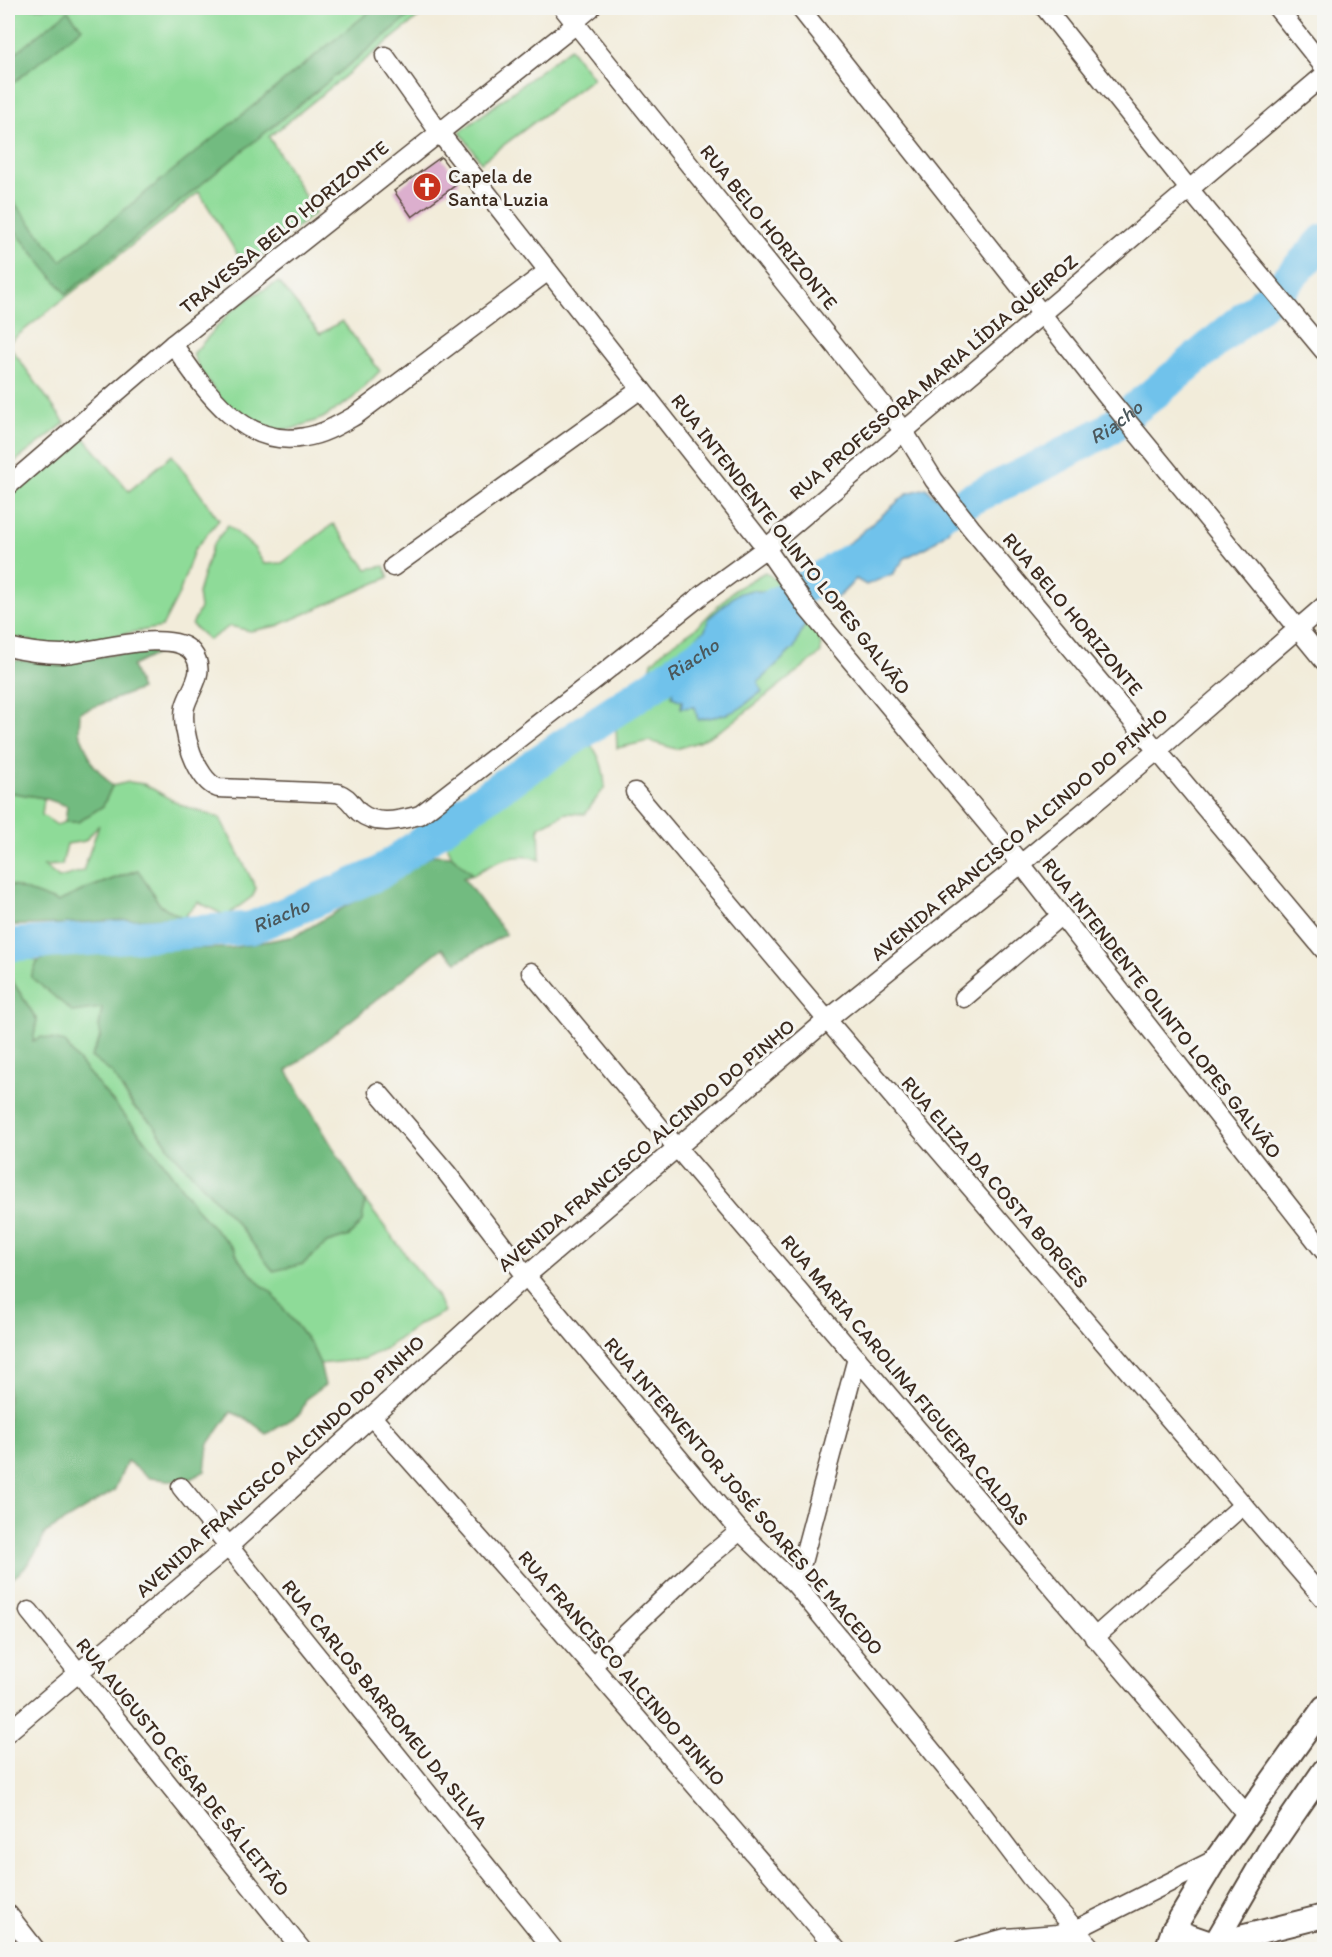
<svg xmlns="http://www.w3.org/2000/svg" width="1332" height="1957" font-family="Itim,sans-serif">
  <rect width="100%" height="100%" fill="#f6f6f2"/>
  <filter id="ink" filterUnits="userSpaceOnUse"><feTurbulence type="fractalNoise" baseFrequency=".0167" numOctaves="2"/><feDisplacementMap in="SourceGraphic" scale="12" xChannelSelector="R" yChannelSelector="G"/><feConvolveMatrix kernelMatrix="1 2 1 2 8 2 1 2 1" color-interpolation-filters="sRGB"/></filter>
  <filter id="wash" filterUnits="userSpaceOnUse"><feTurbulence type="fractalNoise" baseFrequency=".008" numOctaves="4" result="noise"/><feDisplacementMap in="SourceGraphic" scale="24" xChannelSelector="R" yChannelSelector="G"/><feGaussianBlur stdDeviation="1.35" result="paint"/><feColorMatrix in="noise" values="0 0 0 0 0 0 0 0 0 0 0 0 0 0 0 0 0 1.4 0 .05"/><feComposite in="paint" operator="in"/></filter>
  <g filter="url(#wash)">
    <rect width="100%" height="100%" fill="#f2ecda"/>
    <g fill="#8edb98" stroke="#64825b" stroke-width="1.5" fill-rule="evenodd">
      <path d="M8 8H430L269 137 315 213 246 268 199 192 8 343Z"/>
      <path d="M570 48 593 78 481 162 460 132Z"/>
      <path d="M279 282 320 334 342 321 380 371 352 399 323 418 292 429 272 430 225 404 199 369 193 354 231 311 254 295Z"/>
      <path d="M8 344 65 423 8 467Z"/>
      <path d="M83 436 129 491 172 455 219 520 194 550 179 594 162 627 56 646 8 636V497Z"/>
      <path d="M333 524 367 569 384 566 389 577 277 626 250 631 230 626 209 640 192 625 200 608 198 593 212 546 228 525 254 548 264 564 282 563Z"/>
      <path d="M765 572 780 583 820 632 821 653 729 725 701 741 676 749 649 741 617 748 616 726 644 705 652 662 665 649 696 628 734 590Z"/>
      <path d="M569 724C593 746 603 753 605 787L585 814 566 813 539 827 540 860C516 850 493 863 473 875L452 856 436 822 456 805Z"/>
      <path d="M129 782 144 784 181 805 220 818 256 888 253 896 226 916 198 902 183 918 160 905 137 870 86 889 58 902 8 884V792L44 798 42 815 57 825 65 822H78L103 806 112 786ZM99 825 83 871 59 878 44 866 62 865 67 844 85 841Z"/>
      <path d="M8 953H13L38 961 31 977 102 1008 99 1027 101 1036 91 1057 112 1073 133 1107 154 1125 173 1153 241 1228 273 1271 303 1264 327 1243 349 1236 362 1222 365 1201 437 1296 444 1312 418 1325 386 1348 364 1359 320 1364 311 1345 271 1292 259 1283 240 1261 234 1249 202 1216 157 1154 74 1056 65 1042 33 1041 37 1020 8 974Z"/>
    </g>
    <g fill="#72bb80" stroke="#56724f" stroke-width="1.5">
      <path d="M374 8H419L66 294 8 222V195L61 261Z"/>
      <path d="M68 11 82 28 8 87V59Z"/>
      <path d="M145 650 156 654 132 666 141 689 80 712 79 732 93 764 112 786 103 806 78 822H65L67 806 44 798 8 792V662L18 660 54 663Z"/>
      <path d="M433 855 452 856 473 875 463 878 506 934 457 962 442 948 287 1071 365 1201 362 1222 349 1236 327 1243 303 1264 273 1271 241 1228 173 1153 154 1125 134 1107 112 1073 91 1057 101 1036 99 1027 102 1008 73 1012 31 977 38 961 55 953 117 949 231 948 295 936Z"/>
      <path d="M138 870 160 905 183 918C124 917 66 927 8 925V884L58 902 86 889Z"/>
      <path d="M8 974 37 1020 33 1041 42 1037 65 1042 74 1056 157 1154 202 1216 234 1249 240 1261 259 1283 271 1292 311 1345 320 1364 325 1385 307 1398 300 1414 267 1434 247 1419 231 1412 208 1445 205 1471 185 1482 150 1478 127 1461 114 1491 45 1533 39 1548 24 1569 8 1582Z"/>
    </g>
    <g fill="#6fc2eb" stroke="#557684" stroke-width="1.5">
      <path d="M926 488 943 504 952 519 948 531 929 546 905 558 893 574 866 585 856 579C846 589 837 602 822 603L814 592 810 579 818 564 854 539 908 493Z"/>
      <path d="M752 590 772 593 792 607 806 622 794 648 758 682 762 692C754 696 749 702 742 707 730 715 712 717 698 720L695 707 681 708 682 701 672 697 675 676 692 649 701 644 697 637 705 630 709 618 737 594Z"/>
    </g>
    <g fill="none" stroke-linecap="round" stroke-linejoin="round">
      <g stroke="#6fc2eb" stroke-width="33">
        <path id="s1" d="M922 523 1052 460 1107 430 1152 395 1279 289 1324 240"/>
        <path id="s2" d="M8 945 251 928 378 874 484 798 772 606 850 560"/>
      </g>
    </g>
    <g id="blocks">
      <path fill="#dcafce" d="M441 157 460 182 412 217 394 191Z"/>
    </g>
  </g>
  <g filter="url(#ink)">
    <use href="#blocks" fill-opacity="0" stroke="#56473a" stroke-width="1.5"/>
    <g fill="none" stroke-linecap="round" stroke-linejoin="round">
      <g stroke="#56473a" stroke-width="21">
        <g id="minor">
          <path d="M563 8 903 430 934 480 971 528 1324 950"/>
          <path d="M800 8 1109 399 1324 661"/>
          <path d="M1045 8 1189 189 1324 351"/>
          <path d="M1277 8 1324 67"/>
          <path d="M385 56 439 132 766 548 808 609 1021 864 1324 1251"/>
          <path d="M173 344C203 388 243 450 305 437 324 434 340 424 356 415L548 271"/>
          <path d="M8 486 173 344 570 29 574 22 591 8"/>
          <path d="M393 567 641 389"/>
          <path d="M8 647C24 651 45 654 62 654 92 653 172 627 192 652 208 672 190 688 185 707 180 729 196 780 218 788L338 793C349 797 351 804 359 812 377 827 400 820 420 815L606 671 703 594 766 548 1324 75"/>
          <path d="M635 792 827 1020 1324 1599"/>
          <path d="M531 972 678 1149 1247 1815"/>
          <path d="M964 998 1060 916"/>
          <path d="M378 1092 446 1172 526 1276 740 1531 796 1585 968 1795 1030 1877 1093 1950"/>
          <path d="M372 1417 592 1666 837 1950"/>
          <path d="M181 1487 554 1950"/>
          <path d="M796 1585 857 1358"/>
          <path d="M29 1611 302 1950"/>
          <path d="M1094 1638 1243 1505"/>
          <path d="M592 1666 699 1565 740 1531"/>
          <path d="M8 1732 229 1546 526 1276 827 1020 1021 864 1158 750 1324 606"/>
          <path d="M8 1914 36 1950"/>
          <path d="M962 1950 1006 1938 1057 1934 1075 1930 1216 1859"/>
        </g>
      </g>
      <g stroke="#56473a" stroke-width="26">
        <g id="tertiary">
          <path d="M1173 1930 1213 1944 1324 1916"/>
          <path d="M1166 1950 1173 1930 1216 1859 1324 1707"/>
          <path d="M1211 1950 1271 1847 1324 1770"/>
        </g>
      </g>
      <use href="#minor" stroke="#fff" stroke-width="18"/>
      <use href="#tertiary" stroke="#fff" stroke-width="22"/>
    </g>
  </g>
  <defs>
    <g id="church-disc" transform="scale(1.5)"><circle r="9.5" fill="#c8321e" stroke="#f6f6f2"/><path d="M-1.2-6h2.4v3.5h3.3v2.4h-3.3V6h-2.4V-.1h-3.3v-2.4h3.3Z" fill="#fff"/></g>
  </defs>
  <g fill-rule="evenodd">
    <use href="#church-disc" x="427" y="187"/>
  </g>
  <g text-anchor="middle" stroke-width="6" stroke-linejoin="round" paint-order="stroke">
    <g font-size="20" fill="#3b2a1e" stroke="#f6f6f2" text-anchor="start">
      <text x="448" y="183">Capela de<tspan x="448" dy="23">Santa Luzia</tspan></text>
    </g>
    <g font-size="20" fill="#3b2a1e" stroke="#f6f6f2">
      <text transform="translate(284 227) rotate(-39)" y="7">TRAVESSA BELO HORIZONTE</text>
      <text transform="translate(769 227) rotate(51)" y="7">RUA BELO HORIZONTE</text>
      <text transform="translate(933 377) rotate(-40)" y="7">RUA PROFESSORA MARIA LÍDIA QUEIROZ</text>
      <text transform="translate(791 544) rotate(52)" y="7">RUA INTENDENTE OLINTO LOPES GALVÃO</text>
      <text transform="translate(1073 614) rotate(50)" y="7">RUA BELO HORIZONTE</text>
      <text transform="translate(1019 834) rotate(-40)" y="7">AVENIDA FRANCISCO ALCINDO DO PINHO</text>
      <text transform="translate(1162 1008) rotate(52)" y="7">RUA INTENDENTE OLINTO LOPES GALVÃO</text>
      <text transform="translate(646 1145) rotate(-40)" y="7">AVENIDA FRANCISCO ALCINDO DO PINHO</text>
      <text transform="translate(995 1182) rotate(49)" y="7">RUA ELIZA DA COSTA BORGES</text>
      <text transform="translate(905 1380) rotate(50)" y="7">RUA MARIA CAROLINA FIGUEIRA CALDAS</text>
      <text transform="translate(280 1466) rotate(-42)" y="7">AVENIDA FRANCISCO ALCINDO DO PINHO</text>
      <text transform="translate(744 1496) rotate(49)" y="7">RUA INTERVENTOR JOSÉ SOARES DE MACEDO</text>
      <text transform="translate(622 1668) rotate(49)" y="7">RUA FRANCISCO ALCINDO PINHO</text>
      <text transform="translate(385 1704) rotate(51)" y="7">RUA CARLOS BARROMEU DA SILVA</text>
      <text transform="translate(183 1767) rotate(51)" y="7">RUA AUGUSTO CÉSAR DE SÁ LEITÃO</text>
    </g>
    <g font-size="21" font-style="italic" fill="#4b585c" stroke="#f6f6f2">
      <text dy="7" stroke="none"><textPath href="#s1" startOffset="219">Riacho</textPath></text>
      <text dy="7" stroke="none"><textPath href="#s2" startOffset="762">Riacho</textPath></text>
      <text dy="7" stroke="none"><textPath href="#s2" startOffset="276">Riacho</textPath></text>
    </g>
  </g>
  <rect width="1332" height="1957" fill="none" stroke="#f6f6f2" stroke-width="30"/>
</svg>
